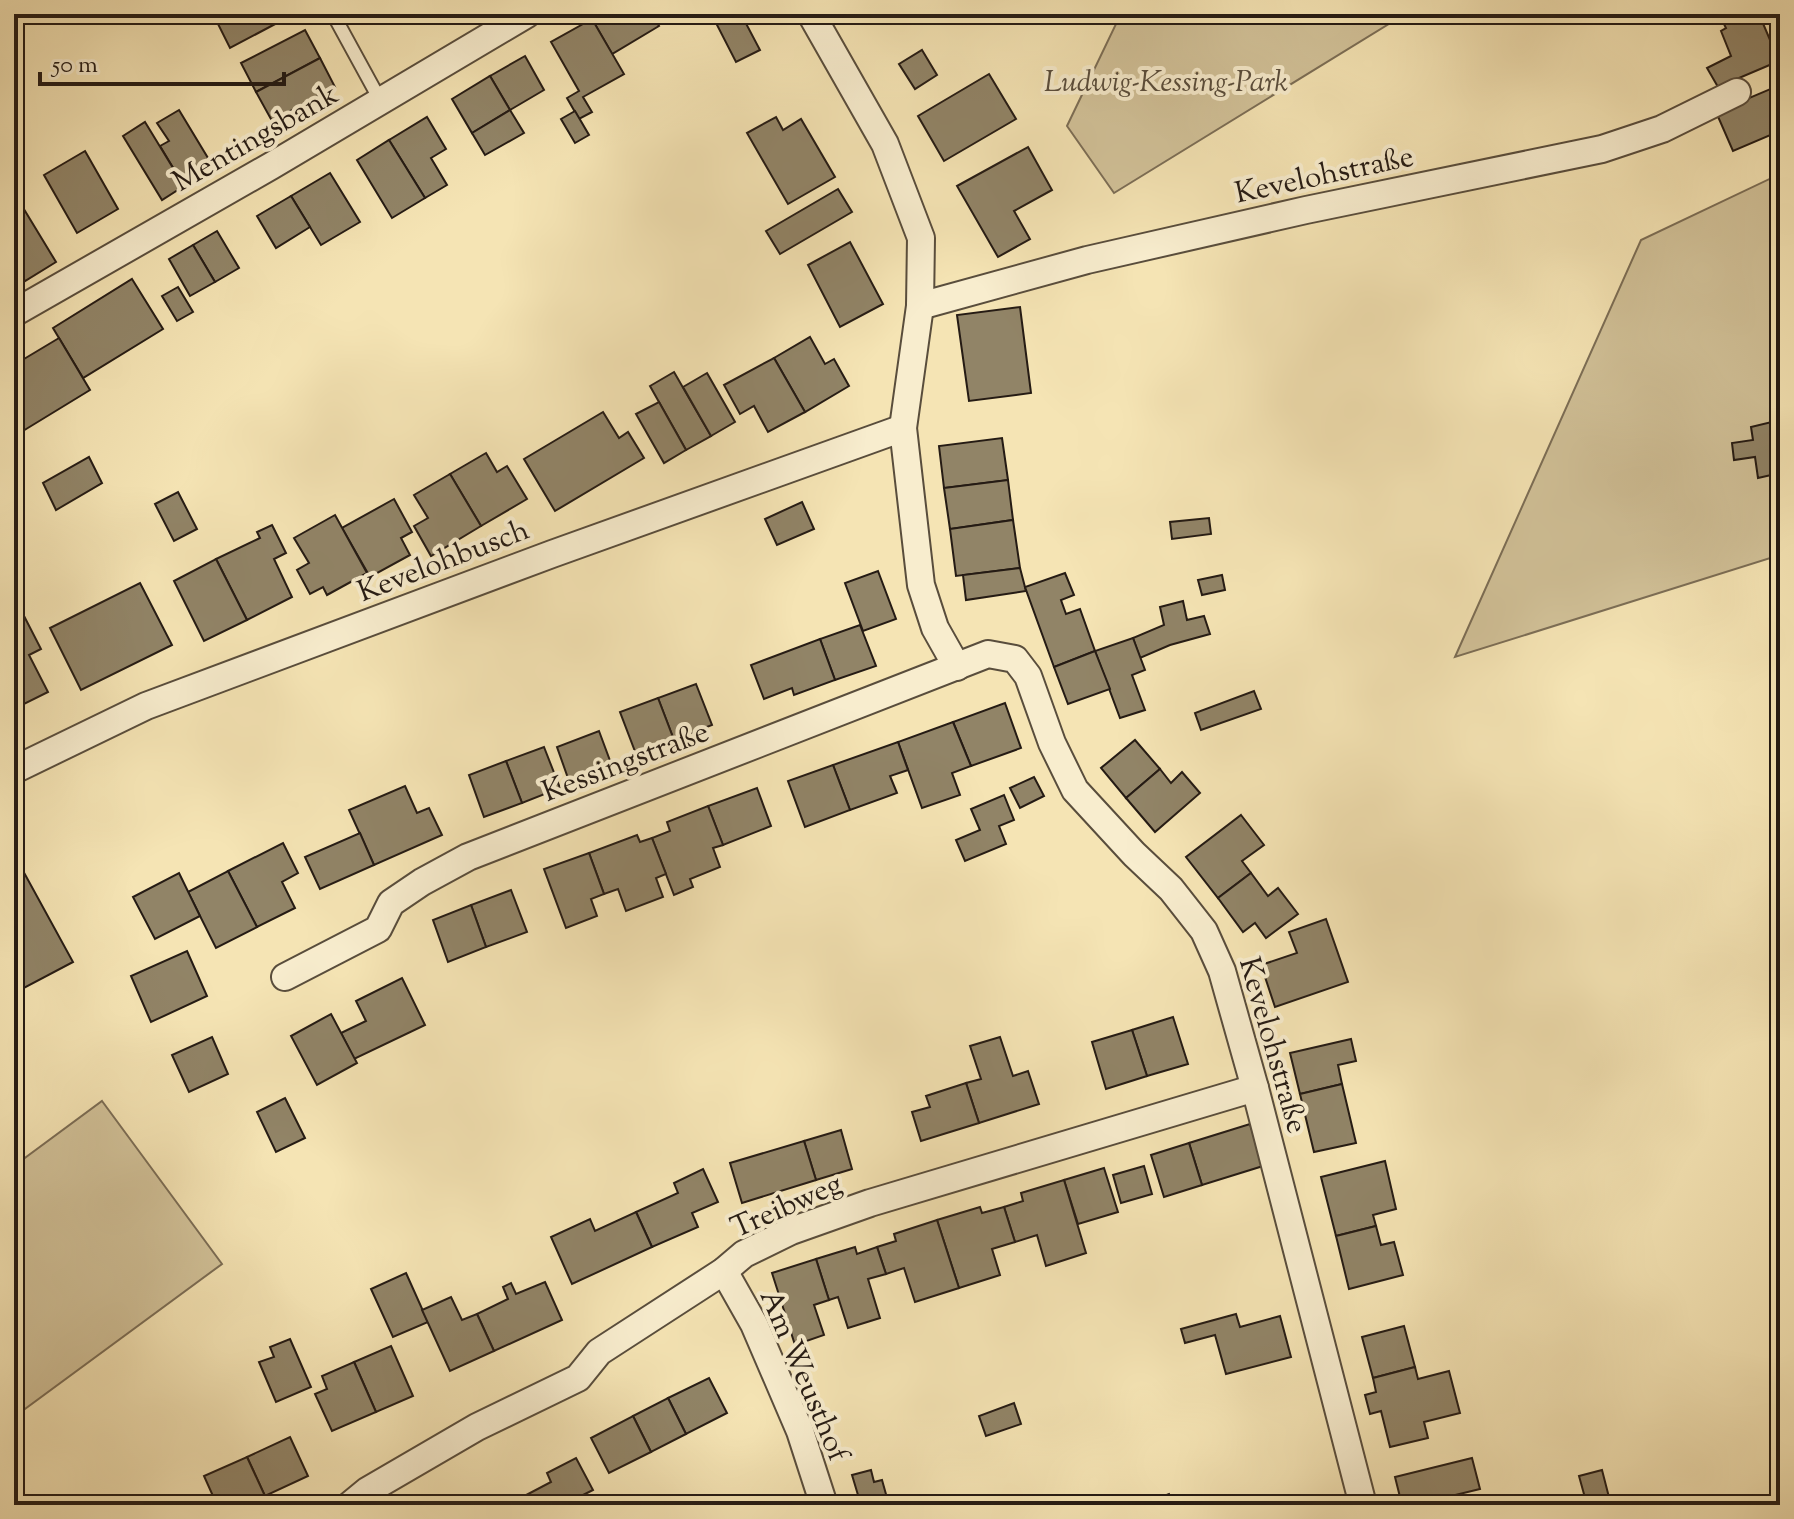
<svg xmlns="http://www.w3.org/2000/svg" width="1794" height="1519" font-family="'Sorts Mill Goudy',serif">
  <rect width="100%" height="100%" fill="#f5e4b4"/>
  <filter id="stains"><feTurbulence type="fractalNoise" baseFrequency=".0025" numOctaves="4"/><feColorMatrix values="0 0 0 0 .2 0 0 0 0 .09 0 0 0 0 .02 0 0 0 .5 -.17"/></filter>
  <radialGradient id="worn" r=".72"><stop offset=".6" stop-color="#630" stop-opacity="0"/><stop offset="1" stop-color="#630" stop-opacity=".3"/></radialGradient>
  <g fill="#d2c299" stroke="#7c6e56" stroke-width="2">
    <path d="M1104 14H1405L1114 193 1067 126 1117 22Z"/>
    <path d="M1780 174V555L1455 657 1641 240Z"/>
    <path d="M102 1101 222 1264 14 1417V1166Z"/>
  </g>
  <g fill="#918467" stroke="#251b14" stroke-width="2">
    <path d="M223 14H294L230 48 215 18Z"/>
    <path d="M600 14H652L659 26 612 54 592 19Z"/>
    <path d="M730 14H741L760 50 736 62 715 21Z"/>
    <path d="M1719 14H1752L1753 16 1759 14 1779 61 1718 87 1707 68 1731 56 1721 31 1726 28Z"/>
    <path d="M592 19 624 74 583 97 592 112 579 119 567 98 579 91 551 42Z"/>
    <path d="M305 30 320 58 256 92 241 63Z"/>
    <path d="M922 50 937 75 915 89 899 64Z"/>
    <path d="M525 56 544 90 510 110 490 76Z"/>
    <path d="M320 58 335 87 272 121 256 92Z"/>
    <path d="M989 74 1016 119 944 161 918 116Z"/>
    <path d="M490 76 510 110 472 133 452 99Z"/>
    <path d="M1780 85V131L1733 151 1716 112Z"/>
    <path d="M179 110 214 168 184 186 160 146 169 141 157 123Z"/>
    <path d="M510 110 524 133 485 155 472 133Z"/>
    <path d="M575 111 589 135 575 143 561 119Z"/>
    <path d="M427 117 446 149 431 158 447 185 425 198 389 140Z"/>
    <path d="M776 117 783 130 801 119 835 177 788 204 747 133Z"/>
    <path d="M145 122 184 186 162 200 123 136Z"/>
    <path d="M389 140 425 198 392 218 357 160Z"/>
    <path d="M1028 147 1052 190 1014 211 1030 239 998 257 957 186Z"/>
    <path d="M85 151 118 209 77 233 44 175Z"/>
    <path d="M330 173 360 222 321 245 291 196Z"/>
    <path d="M838 189 852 212 780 254 766 231Z"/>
    <path d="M291 196 310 227 276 248 257 216Z"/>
    <path d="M19 201 56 262 25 281 14 263V204Z"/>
    <path d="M217 231 239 268 215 282 193 245Z"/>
    <path d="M850 242 883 304 840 327 808 265Z"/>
    <path d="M193 245 215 282 190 296 169 259Z"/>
    <path d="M132 279 163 329 83 378 53 328Z"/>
    <path d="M178 287 193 312 177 321 162 296Z"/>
    <path d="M1020 307 1031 393 969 401 957 315Z"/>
    <path d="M810 337 825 364 834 359 849 386 805 412 774 358Z"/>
    <path d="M59 338 90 390 18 434 14 428V365Z"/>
    <path d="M774 358 805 412 768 432 754 406 740 414 724 385Z"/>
    <path d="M674 372 711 436 686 450 650 386Z"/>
    <path d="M707 373 735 422 711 436 683 387Z"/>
    <path d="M659 402 686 450 664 463 636 414Z"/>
    <path d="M603 412 619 438 628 432 644 458 555 511 524 459Z"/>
    <path d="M1780 420V473L1758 478 1755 457 1734 460 1732 443 1753 440 1751 427Z"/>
    <path d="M1002 438 1008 480 944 488 939 446Z"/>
    <path d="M486 453 497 472 507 466 527 499 481 526 450 474Z"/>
    <path d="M89 457 102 483 56 510 43 483Z"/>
    <path d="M450 474 481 526 431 556 414 526 428 518 414 495Z"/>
    <path d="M1008 480 1013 520 950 529 944 488Z"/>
    <path d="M178 492 197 529 174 541 155 504Z"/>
    <path d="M394 499 412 532 401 538 410 555 370 577 342 528Z"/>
    <path d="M802 502 814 529 777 545 765 519Z"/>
    <path d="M335 515 367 573 327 595 323 587 310 594 297 570 309 563 294 538Z"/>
    <path d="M1209 518 1211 534 1172 539 1170 522Z"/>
    <path d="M1013 520 1020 568 956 576 950 529Z"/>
    <path d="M272 525 286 553 274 559 292 597 247 620 216 559 260 538 257 532Z"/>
    <path d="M216 559 247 620 204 641 174 581Z"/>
    <path d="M1020 568 1026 591 966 600 963 575Z"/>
    <path d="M878 571 896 619 863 631 845 583Z"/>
    <path d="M1065 573 1074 595 1061 600 1066 614 1080 609 1095 651 1054 667 1025 587Z"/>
    <path d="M1222 575 1225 590 1202 595 1198 580Z"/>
    <path d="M140 583 172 645 81 690 50 628Z"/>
    <path d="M1183 601 1187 620 1204 616 1210 634 1170 645 1140 658 1133 638 1164 625 1160 607Z"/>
    <path d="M23 614 41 649 29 655 48 692 14 709V619Z"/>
    <path d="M860 625 876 666 835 680 820 639Z"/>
    <path d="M1133 638 1145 670 1132 675 1145 710 1120 718 1095 651Z"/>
    <path d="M820 639 835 680 794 695 792 688 764 699 751 665Z"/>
    <path d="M1095 651 1110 689 1068 704 1054 667Z"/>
    <path d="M696 684 712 725 674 740 658 698Z"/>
    <path d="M1254 691 1261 709 1201 730 1195 713Z"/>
    <path d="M658 698 674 740 636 754 620 712Z"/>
    <path d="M1005 703 1021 748 971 766 953 722Z"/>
    <path d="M953 722 971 766 952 773 960 795 922 808 898 742Z"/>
    <path d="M599 731 612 766 569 781 557 747Z"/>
    <path d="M1135 740 1160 769 1126 798 1101 768Z"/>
    <path d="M898 742 908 770 890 776 897 793 850 810 833 765Z"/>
    <path d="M544 747 560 788 522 803 506 761Z"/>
    <path d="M506 761 522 803 484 817 469 775Z"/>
    <path d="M833 765 850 810 805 827 788 781Z"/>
    <path d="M1160 769 1171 783 1182 772 1200 793 1155 832 1126 798Z"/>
    <path d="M1034 777 1044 796 1020 808 1010 788Z"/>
    <path d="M405 786 417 813 429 808 442 835 374 865 349 810Z"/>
    <path d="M757 788 771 826 723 845 708 806Z"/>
    <path d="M1004 795 1014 820 999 826 1006 844 965 861 956 840 980 830 971 809Z"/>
    <path d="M708 806 723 845 713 848 720 867 690 879 693 887 674 895 652 838 670 831 667 822Z"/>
    <path d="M1241 815 1264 845 1242 861 1251 873 1218 898 1186 857Z"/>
    <path d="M360 833 374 865 320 889 305 857Z"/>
    <path d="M637 835 640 842 652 838 666 874 656 878 663 897 626 911 618 889 604 894 589 853Z"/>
    <path d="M283 843 298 873 282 882 295 908 257 927 228 871Z"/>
    <path d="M589 853 604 894 591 899 597 916 566 928 544 869Z"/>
    <path d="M16 858 73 962 22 989 14 976V859Z"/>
    <path d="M228 871 257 927 216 948 188 892Z"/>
    <path d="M179 873 200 916 155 939 133 897Z"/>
    <path d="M1251 873 1268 896 1278 888 1298 914 1266 938 1255 923 1243 932 1218 898Z"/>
    <path d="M511 890 527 932 486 947 471 905Z"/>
    <path d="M471 905 486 947 448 962 433 920Z"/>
    <path d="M1326 919 1348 982 1275 1007 1261 965 1297 953 1289 932Z"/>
    <path d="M187 951 207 996 151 1022 131 976Z"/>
    <path d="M402 978 425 1025 354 1059 341 1033 366 1021 356 1001Z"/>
    <path d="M331 1014 357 1063 317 1085 291 1036Z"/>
    <path d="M1173 1017 1188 1064 1147 1076 1132 1030Z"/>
    <path d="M1132 1030 1147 1076 1106 1089 1092 1042Z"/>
    <path d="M212 1037 228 1074 189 1092 172 1055Z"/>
    <path d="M1000 1037 1013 1076 1028 1071 1039 1104 979 1123 966 1083 981 1079 970 1046Z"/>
    <path d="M1351 1039 1356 1061 1338 1065 1342 1084 1300 1094 1290 1053Z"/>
    <path d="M966 1083 979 1123 921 1141 912 1112 930 1107 926 1096Z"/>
    <path d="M1342 1084 1356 1143 1314 1152 1300 1094Z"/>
    <path d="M285 1098 305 1138 276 1152 257 1112Z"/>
    <path d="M1250 1124 1263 1166 1202 1185 1189 1143Z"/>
    <path d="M841 1130 852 1169 816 1180 804 1141Z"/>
    <path d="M804 1141 816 1180 742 1203 730 1163Z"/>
    <path d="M1189 1143 1202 1185 1164 1197 1151 1155Z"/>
    <path d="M1385 1161 1396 1209 1373 1215 1376 1226 1336 1236 1321 1177Z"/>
    <path d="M1144 1166 1152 1194 1121 1203 1113 1175Z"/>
    <path d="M1104 1168 1118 1212 1078 1224 1064 1180Z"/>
    <path d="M703 1169 718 1202 692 1213 698 1227 652 1247 636 1212 678 1193 674 1183Z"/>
    <path d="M1064 1180 1086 1253 1046 1266 1037 1235 1015 1242 1004 1207 1023 1201 1021 1193Z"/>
    <path d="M980 1207 982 1213 1004 1207 1015 1242 992 1249 1000 1275 959 1288 937 1220Z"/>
    <path d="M636 1212 652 1247 572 1284 551 1237 590 1219 595 1231Z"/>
    <path d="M937 1220 959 1288 915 1302 904 1268 886 1274 877 1247 896 1241 894 1234Z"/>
    <path d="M1376 1226 1381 1245 1394 1242 1403 1275 1349 1289 1336 1236Z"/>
    <path d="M855 1247 857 1254 877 1247 886 1274 868 1279 880 1318 848 1328 838 1297 829 1300 816 1259Z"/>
    <path d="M816 1259 829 1300 814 1305 824 1335 795 1345 772 1273Z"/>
    <path d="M406 1273 428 1322 393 1337 371 1289Z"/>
    <path d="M545 1282 562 1320 494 1351 477 1314 508 1299 503 1287 511 1283 516 1294Z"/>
    <path d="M451 1297 462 1320 477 1314 494 1351 450 1371 422 1310Z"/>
    <path d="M1236 1314 1240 1327 1280 1316 1291 1357 1226 1374 1215 1335 1185 1343 1181 1329Z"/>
    <path d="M1404 1326 1415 1367 1373 1378 1362 1337Z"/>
    <path d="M290 1339 311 1387 276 1402 259 1362 274 1357 270 1347Z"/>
    <path d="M391 1346 413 1396 376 1412 354 1362Z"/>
    <path d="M354 1362 376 1412 332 1431 315 1394 327 1389 322 1376Z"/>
    <path d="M1415 1367 1418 1379 1449 1371 1460 1413 1424 1422 1428 1438 1390 1447 1381 1411 1370 1414 1365 1395 1376 1392 1373 1378Z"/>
    <path d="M709 1378 727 1413 686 1434 668 1398Z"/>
    <path d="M668 1398 686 1434 651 1452 633 1416Z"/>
    <path d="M1014 1403 1021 1424 986 1436 979 1416Z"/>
    <path d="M633 1416 651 1452 609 1473 591 1438Z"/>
    <path d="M290 1437 308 1476 265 1496 247 1457Z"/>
    <path d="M247 1457 265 1496 244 1505H217L204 1476Z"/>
    <path d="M576 1458 593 1490 581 1496 586 1505H512L511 1503 551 1482 547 1473Z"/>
    <path d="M1472 1458 1480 1489 1447 1497 1449 1505H1402L1395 1477Z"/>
    <path d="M871 1470 874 1482 882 1480 889 1505H861L852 1475Z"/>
    <path d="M1602 1470 1611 1505H1587L1579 1476Z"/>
    <path d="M1169 1494 1173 1505H1140Z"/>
  </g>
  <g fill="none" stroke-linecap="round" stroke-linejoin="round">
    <g stroke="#594d3c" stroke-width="16">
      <path id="lane" d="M333 14 380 100"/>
    </g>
    <g stroke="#594d3c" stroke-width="30">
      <g id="street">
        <path d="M811 14 885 144 921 238 920 306 903 428 921 585 935 628 957 667"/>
        <path d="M920 306 1087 260 1306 210 1602 149 1662 129 1737 92"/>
        <path d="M14 313 271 166 527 14"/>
        <path d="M14 770 146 706 552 554 903 428"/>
        <path d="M285 977 378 929 391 903 422 882 468 857 988 654 1015 659 1028 676 1052 743 1075 790 1134 854 1171 889 1204 931 1222 971 1255 1088 1363 1505"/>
        <path d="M724 1271 754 1324 800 1431 824 1505"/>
        <path d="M350 1505 367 1491 477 1427 578 1378 599 1352 724 1271 744 1254 791 1231 870 1203 1255 1088"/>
      </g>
    </g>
    <use href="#lane" stroke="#f8edce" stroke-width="12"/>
    <use href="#street" stroke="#f8edce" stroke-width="26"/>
  </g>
  <g text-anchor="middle" stroke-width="8" stroke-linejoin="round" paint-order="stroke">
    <g font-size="30" font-style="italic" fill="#594d3c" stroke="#f8edce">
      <text x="1166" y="91">Ludwig-Kessing-Park</text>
    </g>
    <g font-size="30" fill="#251b14" stroke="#f8edce">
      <text transform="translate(255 137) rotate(-30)" y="10">Mentingsbank</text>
      <text transform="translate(1324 174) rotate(-12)" y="10">Kevelohstraße</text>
      <text transform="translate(443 560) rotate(-21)" y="10">Kevelohbusch</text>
      <text transform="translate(625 761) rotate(-21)" y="10">Kessingstraße</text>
      <text transform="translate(1274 1045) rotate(74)" y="10">Kevelohstraße</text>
      <text transform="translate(786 1205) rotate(-24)" y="10">Treibweg</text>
      <text transform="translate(805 1375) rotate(67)" y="10">Am Weusthof</text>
    </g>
  </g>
  <rect width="1794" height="1519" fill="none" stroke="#f5e4b4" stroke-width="48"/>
  <rect x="16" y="16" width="1762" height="1487" fill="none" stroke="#251b14" stroke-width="4"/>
  <rect x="24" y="24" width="1746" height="1471" fill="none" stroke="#251b14" stroke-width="2"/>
  <path d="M40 72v12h244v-12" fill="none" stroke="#251b14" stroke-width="4"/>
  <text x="52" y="72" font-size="24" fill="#251b14" stroke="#f8edce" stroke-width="6" paint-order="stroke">50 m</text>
  <rect width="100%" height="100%" filter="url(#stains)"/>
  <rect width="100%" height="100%" fill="url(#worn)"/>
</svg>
